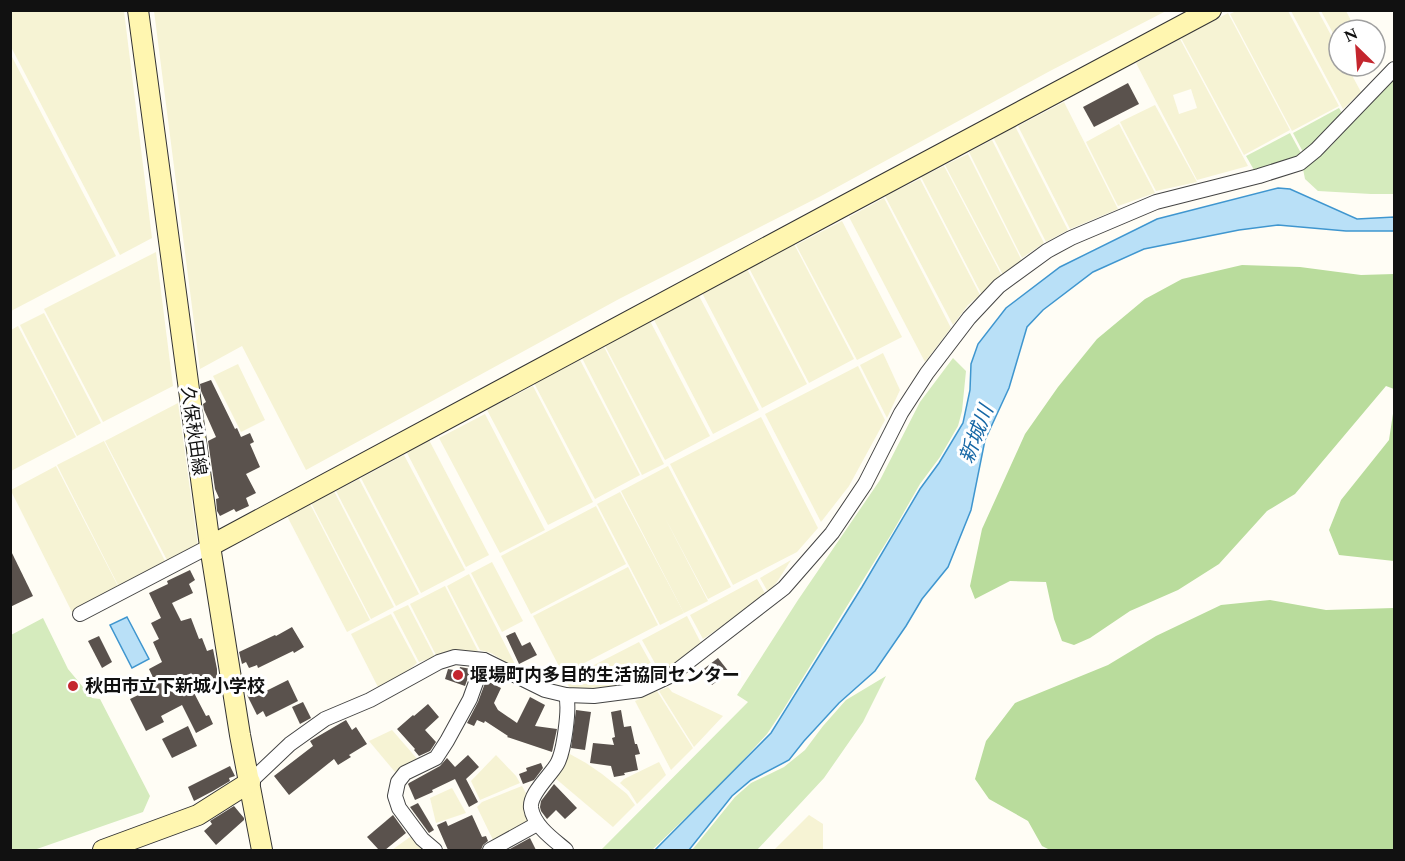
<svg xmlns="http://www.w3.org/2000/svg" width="1405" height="861" font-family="Spectral,'Noto Sans JP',serif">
  <rect width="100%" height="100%" fill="#fffdf5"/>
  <g fill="#f6f3d4" fill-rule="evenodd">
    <path d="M10 11H124L152 238 120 255 11 47Z"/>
    <path d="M154 11V10L1166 11 1050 71 821 196 619 299 306 470 242 346 200 369Z"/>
    <path d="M1236 11H1288L1339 106 1292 131 1230 14Z"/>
    <path d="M1291 11H1318L1339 50V66H1347L1361 92 1343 109Z"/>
    <path d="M1321 11H1346L1356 30H1339V44Z"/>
    <path d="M1228 13 1290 130 1244 155 1181 38Z"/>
    <path d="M1180 39 1248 166 1197 180 1136 63ZM1191 89 1197 108 1179 114 1173 95Z"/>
    <path d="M11 55 116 256 11 311H10Z"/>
    <path d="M1064 102 1118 209 1070 229 1018 126Z"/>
    <path d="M1155 105 1197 182 1156 191 1120 122Z"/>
    <path d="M1119 124 1155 193 1118 206 1086 142Z"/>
    <path d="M1015 126 1068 230 1046 242 993 137Z"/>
    <path d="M992 140 1044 243 1022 258 969 152Z"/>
    <path d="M968 154 1022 261 1003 275 945 165Z"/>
    <path d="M944 166 1003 278 982 295 921 177Z"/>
    <path d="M920 179 980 295 968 305 953 325 885 196Z"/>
    <path d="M884 198 951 328 925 362 849 217Z"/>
    <path d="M842 221 902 337 857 360 796 245Z"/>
    <path d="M794 244 854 359 809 383 749 268Z"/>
    <path d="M156 252 173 386 103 422 44 309Z"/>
    <path d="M747 269 807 384 762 408 702 293Z"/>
    <path d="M698 294 759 410 713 434 653 318Z"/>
    <path d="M44 313 101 423 77 436 20 325Z"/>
    <path d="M650 321 710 436 665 460 604 344Z"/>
    <path d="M18 326 76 437 11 471V330Z"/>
    <path d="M604 347 664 464 642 475 582 358Z"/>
    <path d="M883 353 900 390 887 418 860 365Z"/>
    <path d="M580 360 640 475 595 499 534 383Z"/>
    <path d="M238 364 265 420 241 432 213 376Z"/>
    <path d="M858 366 885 420 849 486 821 522 765 414Z"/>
    <path d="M533 386 593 502 548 525 487 410Z"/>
    <path d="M178 403 198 547 168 562 105 441Z"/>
    <path d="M485 414 545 530 500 553 439 438Z"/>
    <path d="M761 417 818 528 797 552 733 585 670 464Z"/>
    <path d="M429 440 489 555 466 567 406 451Z"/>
    <path d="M104 441 166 563 119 587 57 465Z"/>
    <path d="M404 455 465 570 421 593 361 478Z"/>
    <path d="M56 466 119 588 72 612 11 491V490Z"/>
    <path d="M668 466 731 587 708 599 664 516 708 601 684 613 621 491Z"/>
    <path d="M359 479 419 594 396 606 336 491Z"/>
    <path d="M334 491 394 607 371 619 311 503Z"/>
    <path d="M620 492 684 613 660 625 597 504Z"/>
    <path d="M310 504 370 620 347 632 287 516Z"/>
    <path d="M596 506 626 564 531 614 501 556Z"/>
    <path d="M791 560 777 582 768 592 760 578Z"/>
    <path d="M492 562 523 621 502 632 471 573Z"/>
    <path d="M628 567 658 625 563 674 533 616Z"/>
    <path d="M469 574 518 670 491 653 480 650 447 586Z"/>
    <path d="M757 579 766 595 765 597 703 639 690 615Z"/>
    <path d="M445 586 478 651 436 655 410 604Z"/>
    <path d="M408 605 435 657 419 662 393 612Z"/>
    <path d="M391 614 417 663 402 675 378 687 351 634Z"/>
    <path d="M687 616 702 645 661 674 642 640Z"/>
    <path d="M639 642 657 674 640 683 617 689 571 690 565 680Z"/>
    <path d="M668 687 672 692 723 716 694 747 659 691Z"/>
    <path d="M657 691 693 748 671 770 635 701Z"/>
    <path d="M392 730 419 761 395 772 369 741Z"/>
    <path d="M568 753 586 763 602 774 627 794 635 805 613 827 555 778Z"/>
    <path d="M496 755 516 776 520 783 480 800 471 781Z"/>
    <path d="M659 762 666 775 637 804 629 791 620 783 624 779Z"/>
    <path d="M522 786 527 795 531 822 495 844 477 807 482 802Z"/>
    <path d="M452 788 466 813 436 823 430 798Z"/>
    <path d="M809 815 823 824V850H774Z"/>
    <path d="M410 837 416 838 427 850H392Z"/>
  </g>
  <g fill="#d5ebbd">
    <path d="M1394 74V194H1371L1318 191 1305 179 1303 169 1331 146 1388 80Z"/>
    <path d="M1339 108 1342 113 1311 147 1303 152 1293 133Z"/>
    <path d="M1290 133 1302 155 1295 159 1254 170 1246 156Z"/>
    <path d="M953 358 966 371 962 411 958 426 940 457 920 484 892 533 783 710 767 734 725 780 652 850H601L748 702 737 695 798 600 880 480 920 402Z"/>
    <path d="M43 618 68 669 92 698 100 699 150 796 143 812 34 850H11V635Z"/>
    <path d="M886 676 863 722 824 778 757 850H692L735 797 751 783 784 767 805 750 823 726 846 700Z"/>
  </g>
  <g fill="#b9dc9c">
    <path d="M1242 265 1300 267 1361 275 1394 274V389L1386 386 1295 494 1267 511 1219 564 1178 590 1130 611 1090 638 1074 645 1062 641 1054 619 1046 582 1010 581 975 599 970 586 982 529 1025 434 1058 387 1097 339 1145 299 1182 279Z"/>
    <path d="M1394 407V561L1339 555 1329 530 1341 500 1389 440Z"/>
    <path d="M1270 600 1326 610 1394 608V850H1050L1042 846 1028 821 989 799 975 779 986 741 1015 703 1108 665 1156 636 1221 605Z"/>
  </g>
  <g fill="#b9e0f7" stroke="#3f96cf" stroke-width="1.5">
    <path d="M1278 188 1290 189 1357 219 1394 217V231H1346L1278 225 1239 230 1144 249 1093 272 1043 310 1027 327 1009 388 985 440 971 510 948 567 922 599 906 626 875 671 839 703 804 741 789 760 751 780 732 796 689 850H655L771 733 862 587 920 489 939 463 963 423 970 390 971 364 978 344 1006 308 1060 267 1157 219Z"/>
    <path d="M127 617 149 659 132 668 110 625Z"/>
  </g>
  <g fill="#5a524d">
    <path d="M1128 83 1139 104 1094 127 1083 107Z"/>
    <path d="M211 380 235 429 237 428 241 437 250 433 254 442 250 444 260 467 246 474 256 493 246 498 249 506 236 512 234 509 220 516 217 511 216 499 219 498 215 489 208 441 216 437 204 410 203 404 206 402 201 391 200 384Z"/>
    <path d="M10 549 33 596 10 607Z"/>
    <path d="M190 570 195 580 189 584 193 593 172 603 181 621 191 618 199 639 202 638 207 651 213 649 217 669V679L196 677 200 684 192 689 206 716 209 715 213 724 196 733 182 705 161 716 164 722 146 731 130 699 157 686 149 669 162 662 153 642 159 639 151 623 161 618 149 593 168 584 167 581Z"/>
    <path d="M292 627 304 647 294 653 293 651 258 668 257 665 249 668 246 662 242 664 239 652 275 635 276 636Z"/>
    <path d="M515 632 522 646 530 642 537 655 519 664 506 636Z"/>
    <path d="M99 636 112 662 102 668 88 641Z"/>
    <path d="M718 658 729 672 712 685 701 671Z"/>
    <path d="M460 667 471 669 465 686 445 679 448 669 459 671Z"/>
    <path d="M488 675H490L487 681 501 688 494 703 498 710 517 723 530 697 545 705 535 726 557 729 552 752 507 737 508 736 485 721 484 723 477 720 474 726 467 723 478 702Z"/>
    <path d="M288 680 298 701 266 717 263 711 257 715 247 695 258 690 260 694Z"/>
    <path d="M303 702 311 718 300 724 292 707Z"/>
    <path d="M428 704 439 717 425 730 436 742 430 751 419 756 414 750 415 749 397 729 413 715 414 716Z"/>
    <path d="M576 710 591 712 585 750 571 748Z"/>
    <path d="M621 710 624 727 631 726 635 744H637L640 754 635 755 638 770 624 773 625 775 614 777 611 766 590 763 593 743 614 745 612 738 615 737 611 712Z"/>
    <path d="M346 720 352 730 356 727 367 744 349 755 351 757 338 765 334 759 289 795 274 776 313 746 310 741Z"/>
    <path d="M188 726 197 746 172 758 162 739Z"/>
    <path d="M468 755 479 767 466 779 478 802 469 807 455 779 432 790 433 792 415 800 408 784 409 783 440 766 447 758 455 767Z"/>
    <path d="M541 763 543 768 534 780 523 784 519 774 527 771 526 768Z"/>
    <path d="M230 766 235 776 229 778 230 781 213 791 194 801 188 787Z"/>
    <path d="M554 784 577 808 565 819 556 810 547 819 541 811 540 807 541 801Z"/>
    <path d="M418 803 434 830 429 833 410 807Z"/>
    <path d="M234 806 244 818V820L216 845 204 831 212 824 210 821Z"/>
    <path d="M393 815 406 833 385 850H379L367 837Z"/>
    <path d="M472 815 482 837 486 836 488 841 483 845 481 850H448L437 825 446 821 448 826Z"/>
    <path d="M530 838 536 850H508Z"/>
  </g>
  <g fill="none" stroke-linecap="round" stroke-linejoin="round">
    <g stroke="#444" stroke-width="16">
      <g id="street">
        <path d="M80 614 210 546"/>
        <path d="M566 695C570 708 564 752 557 764 550 776 529 794 531 808 534 826 553 839 566 850"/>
        <path d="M250 782 290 744 325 719 370 700 439 662 455 657 484 660 545 690 566 695 594 696 640 690 670 676 784 588 832 533 865 484 901 413 927 373 969 318 999 286 1047 251 1071 238 1156 202 1259 176 1300 163 1316 150 1394 69"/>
        <path d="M435 850 422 839 399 808 395 796 398 782 405 773 436 758 447 741 470 699 484 660"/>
        <path d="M490 850 537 824"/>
      </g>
    </g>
    <g stroke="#333" stroke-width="22">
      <g id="secondary">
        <path d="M138 10 210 546 240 735 262 850"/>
        <path d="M210 546 838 209 1211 10"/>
        <path d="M103 850 198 815 250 782"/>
      </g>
    </g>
    <use href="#street" stroke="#fff" stroke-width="14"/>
    <use href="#secondary" stroke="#fff6b0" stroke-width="20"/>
  </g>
  <g fill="#c4262e" stroke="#fff" stroke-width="2">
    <circle cx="458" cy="675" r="6"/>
    <circle cx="73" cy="686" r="6"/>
  </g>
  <g text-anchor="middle" stroke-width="6" stroke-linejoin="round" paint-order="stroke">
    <g font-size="18" fill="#111" stroke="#fff">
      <text transform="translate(194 431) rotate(82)" y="6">久保秋田線</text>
    </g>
    <g font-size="18" font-weight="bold" fill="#111" stroke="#fff" text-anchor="start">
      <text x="470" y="681">堰場町内多目的生活協同センター</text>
      <text x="85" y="692">秋田市立下新城小学校</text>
    </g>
    <g font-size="20" font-style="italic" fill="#1768a6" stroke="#fff">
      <text transform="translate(976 434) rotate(-69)" y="7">新城川</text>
    </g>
  </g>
  <rect width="1405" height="861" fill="none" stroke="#111111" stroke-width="24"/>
  <g transform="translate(1357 48) rotate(335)"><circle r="28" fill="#ffffff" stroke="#a0a0a0" stroke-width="1.5"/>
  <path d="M0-4.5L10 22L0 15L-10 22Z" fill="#c4262e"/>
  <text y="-9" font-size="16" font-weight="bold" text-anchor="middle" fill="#111111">N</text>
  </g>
</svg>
